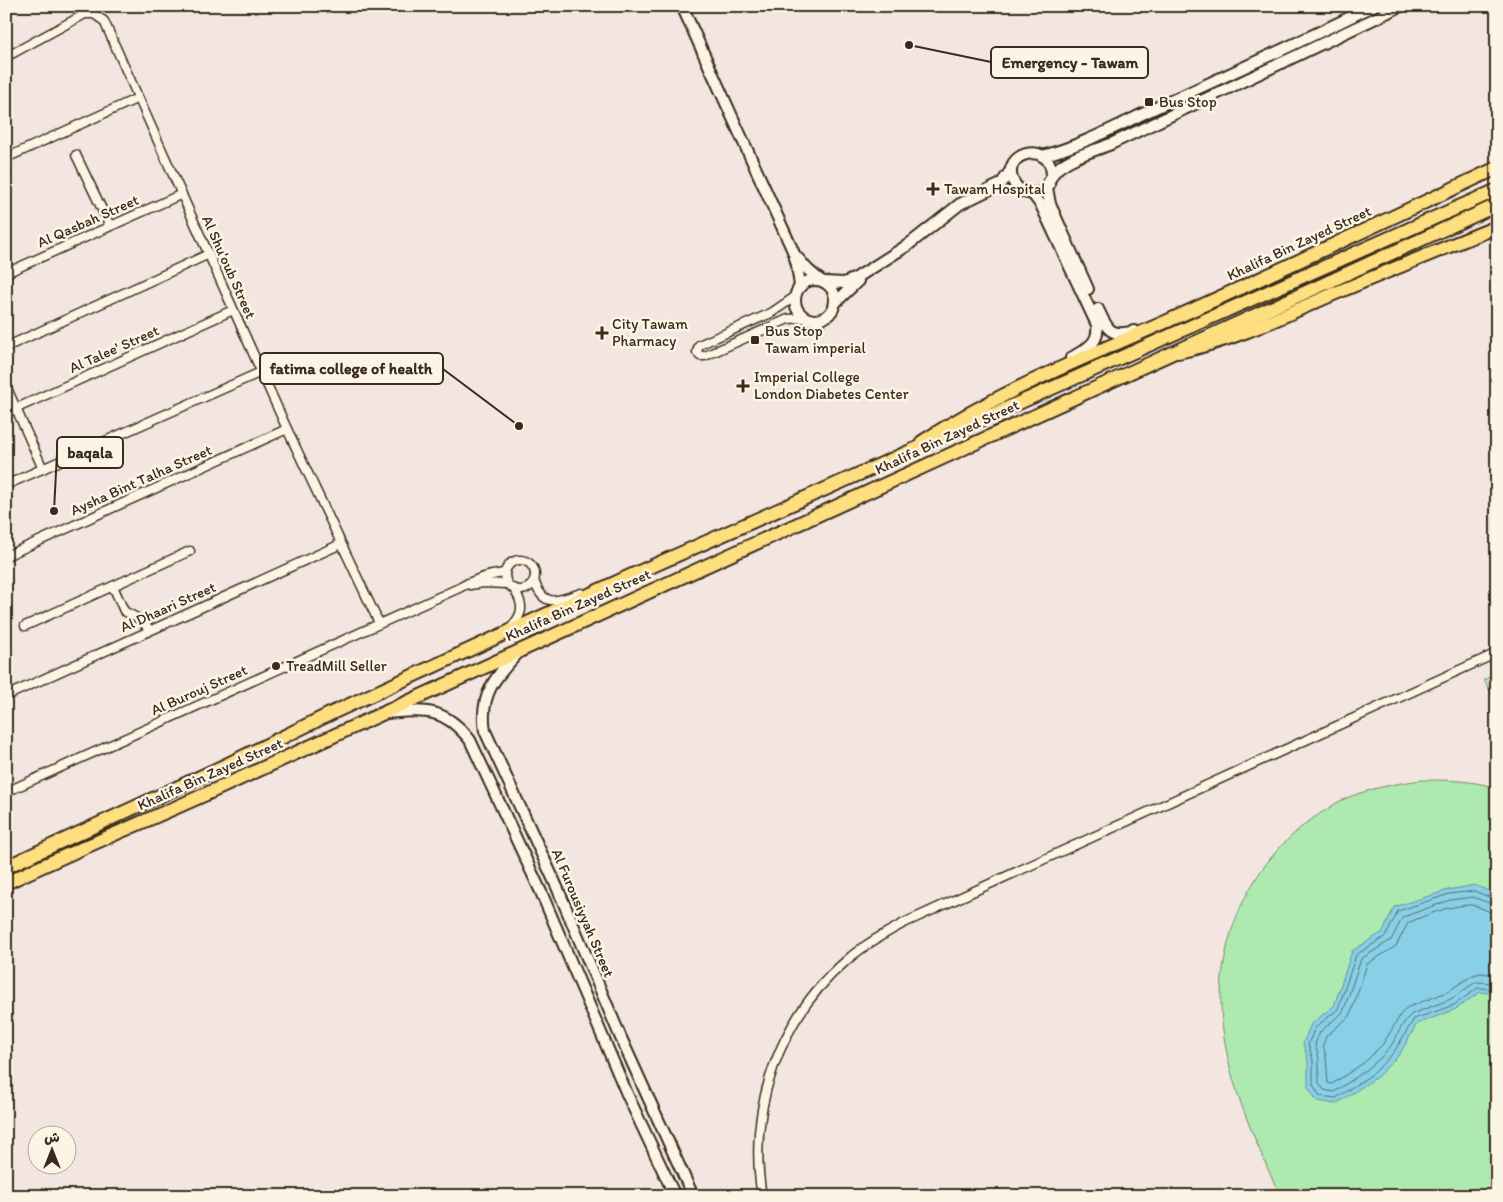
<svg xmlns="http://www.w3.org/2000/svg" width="1503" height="1202" font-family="Itim,'Playpen Sans Arabic',sans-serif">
  <rect width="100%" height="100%" fill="#f3e6e1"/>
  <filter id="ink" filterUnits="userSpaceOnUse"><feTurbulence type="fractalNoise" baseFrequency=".02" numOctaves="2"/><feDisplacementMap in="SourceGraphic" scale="10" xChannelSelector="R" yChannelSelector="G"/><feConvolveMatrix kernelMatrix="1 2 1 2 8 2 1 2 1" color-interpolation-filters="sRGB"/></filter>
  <g filter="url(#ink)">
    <g fill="#aeeab0" stroke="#748a67">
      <path d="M1497 673V703L1484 680Z"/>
      <path d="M1421 780C1446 780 1472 780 1497 788V1196H1280C1258 1146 1234 1097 1225 1043 1208 954 1245 862 1321 813 1328 809 1334 804 1340 801 1366 789 1393 784 1421 780Z"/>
    </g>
    <path fill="#87d0e7" stroke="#698e97" d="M1475 885 1497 895V994L1480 992 1456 1009 1417 1024 1399 1055 1377 1077 1336 1104 1317 1101 1308 1087V1060L1303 1043 1311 1024 1334 1006 1352 951 1383 932 1394 907 1448 890Z"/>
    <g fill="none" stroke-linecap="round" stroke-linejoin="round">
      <g stroke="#596c6e" stroke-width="1">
        <path d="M1497 900 1474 891 1449 894 1398 911 1386 936 1356 955 1338 1009 1315 1028 1308 1044 1313 1060V1085L1320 1096 1336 1098 1374 1073 1394 1052 1414 1019 1454 1005 1478 988 1497 989"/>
        <path d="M1497 906 1473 897 1450 900 1403 917 1391 940 1361 959 1343 1012 1320 1032 1315 1044 1319 1059V1083L1324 1090 1334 1092C1353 1079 1376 1066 1390 1047 1398 1037 1401 1022 1412 1014L1451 999 1476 982 1497 983"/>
        <path d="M1497 913C1487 913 1479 905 1470 905 1450 905 1426 915 1408 923L1396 946 1367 964 1350 1016 1326 1036 1323 1045 1326 1057 1328 1083 1332 1084 1365 1062 1383 1044 1401 1014 1406 1008 1447 992 1473 975 1481 973 1497 975"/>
      </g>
      <g stroke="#3b2a1e" stroke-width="11">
        <g id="minor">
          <path d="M6 57 85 14H94L104 21 287 429 379 623"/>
          <path d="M76 155 110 226"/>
          <path d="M6 158 138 98"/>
          <path d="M6 273 182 194"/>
          <path d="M796 296 771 313 699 345 697 352 700 356H705L788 319 806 318"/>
          <path d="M6 347 209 254"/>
          <path d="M6 386 43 469"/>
          <path d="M6 413 233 310"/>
          <path d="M6 485 261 372"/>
          <path d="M6 556 287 429"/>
          <circle cx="520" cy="575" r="15"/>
          <path d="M534 580C543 609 558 601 581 593"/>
          <path d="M470 585 483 583 507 584"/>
          <path d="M113 586 124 611 141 620 150 630"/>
          <path d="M25 626 190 551"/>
          <path d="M510 629C523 614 525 606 514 589"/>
          <path d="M6 696 341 544"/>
          <path d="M6 792 459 588C474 579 487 575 504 573"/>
          <path d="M762 1196C747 1109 779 1018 847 960 864 945 884 934 904 923L1497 653"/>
        </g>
      </g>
      <g stroke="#3b2a1e" stroke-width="14">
        <g id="tertiary">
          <path d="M682 6 793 251 797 265 800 286"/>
          <path d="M1042 156C1082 146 1124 122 1162 105 1232 73 1303 41 1373 6"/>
          <path d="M1052 174C1050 139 1000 153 1013 181 1016 187 1021 192 1028 193 1049 198 1047 177 1057 169 1072 156 1095 151 1113 143L1401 6"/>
          <path d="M1049 185 1047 188 1050 204 1088 289"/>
          <path d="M1032 193 1041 205 1097 325C1100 344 1084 350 1071 358"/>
          <path d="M796 256 808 270 820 280"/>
          <circle cx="815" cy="300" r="20"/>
          <path d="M824 282 844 283 856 278 908 245 960 204 1001 184 1011 170"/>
          <path d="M835 303 858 281"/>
          <path d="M1098 309C1107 329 1110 338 1134 331"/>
          <path d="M520 651C496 676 479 694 485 731L557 887 621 1038 693 1196"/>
          <path d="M387 713C425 710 444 707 470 740L541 892 627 1094 675 1196"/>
        </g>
      </g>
      <g stroke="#3b2a1e" stroke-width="16">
        <g id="primary">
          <path d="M1178 352C1232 341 1281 317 1331 295 1386 272 1441 249 1497 227"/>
          <path d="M922 442C999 391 1087 357 1172 319 1281 270 1389 219 1497 168"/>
        </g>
      </g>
      <g stroke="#3b2a1e" stroke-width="16">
        <g id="trunk">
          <path d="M6 867 226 765 334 712 630 576 1497 190"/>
          <path d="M6 883C83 846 162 815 239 779 657 585 1077 395 1497 205"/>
        </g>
      </g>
      <use href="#minor" stroke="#fcf5e5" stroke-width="8"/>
      <use href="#tertiary" stroke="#fcf5e5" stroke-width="10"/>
      <use href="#primary" stroke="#fddf80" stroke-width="12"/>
      <use href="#trunk" stroke="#fddf80" stroke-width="12"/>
    </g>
  </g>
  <g fill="#3b2a1e" stroke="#fcf5e5" stroke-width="2">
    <rect x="1144" y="97" width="10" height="10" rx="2.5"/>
    <path d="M930.5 181.5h5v5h5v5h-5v5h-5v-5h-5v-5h5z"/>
    <path d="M599.5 325.5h5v5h5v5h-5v5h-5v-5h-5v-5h5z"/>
    <rect x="750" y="335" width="10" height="10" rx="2.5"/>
    <path d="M740.5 378.5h5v5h5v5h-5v5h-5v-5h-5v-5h5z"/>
    <circle cx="276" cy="666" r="5"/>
  </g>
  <g text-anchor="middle" stroke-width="5" stroke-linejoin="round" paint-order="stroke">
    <g font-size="15" fill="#3b2a1e" stroke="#fcf5e5" text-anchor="start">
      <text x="1159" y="107">Bus Stop</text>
      <text x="944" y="194">Tawam Hospital</text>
      <text x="612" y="329">City Tawam<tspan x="612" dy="17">Pharmacy</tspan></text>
      <text x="765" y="336">Bus Stop<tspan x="765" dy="17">Tawam imperial</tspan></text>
      <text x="754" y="382">Imperial College<tspan x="754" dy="17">London Diabetes Center</tspan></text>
      <text x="286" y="671">TreadMill Seller</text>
    </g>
    <g font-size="15" fill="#3b2a1e" stroke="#fcf5e5">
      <text transform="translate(88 221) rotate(-24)" y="5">Al Qasbah Street</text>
      <text transform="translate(1299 243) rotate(-25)" y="5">Khalifa Bin Zayed Street</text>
      <text transform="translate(229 267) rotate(66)" y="5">Al Shu'oub Street</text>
      <text transform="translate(114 349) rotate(-24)" y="5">Al Talee' Street</text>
      <text transform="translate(947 437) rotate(-25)" y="5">Khalifa Bin Zayed Street</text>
      <text transform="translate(141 480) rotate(-24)" y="5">Aysha Bint Talha Street</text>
      <text transform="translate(578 605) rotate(-24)" y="5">Khalifa Bin Zayed Street</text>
      <text transform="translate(168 607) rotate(-24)" y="5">Al Dhaari Street</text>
      <text transform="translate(199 690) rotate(-24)" y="5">Al Burouj Street</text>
      <text transform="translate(210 774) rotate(-24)" y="5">Khalifa Bin Zayed Street</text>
      <text transform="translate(583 913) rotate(67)" y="5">Al Furousiyyah Street</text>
    </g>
  </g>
  <path fill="none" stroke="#3b2a1e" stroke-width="2" d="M909 45L991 62M519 426L443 369M54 511L57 453"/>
  <g fill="#3b2a1e" stroke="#fcf5e5" stroke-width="2">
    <circle cx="909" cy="45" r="5"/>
    <circle cx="519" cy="426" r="5"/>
    <circle cx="54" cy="511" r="5"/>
  </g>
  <g fill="#fcf5e5" stroke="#3b2a1e" stroke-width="2">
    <rect x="991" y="47" width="157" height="31" rx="5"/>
    <rect x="260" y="353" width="183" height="31" rx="5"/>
    <rect x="57" y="437" width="66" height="31" rx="5"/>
  </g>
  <g font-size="16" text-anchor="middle" font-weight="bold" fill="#3b2a1e">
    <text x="1070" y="68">Emergency - Tawam</text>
    <text x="351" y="374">fatima college of health</text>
    <text x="90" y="458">baqala</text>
  </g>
  <rect width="1503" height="1202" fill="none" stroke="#fcf5e5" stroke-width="25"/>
  <rect x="12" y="12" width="1478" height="1177" fill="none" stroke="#3b2a1e" stroke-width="2" filter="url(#ink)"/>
  <g transform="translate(52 1150)"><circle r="24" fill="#fcf5e5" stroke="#afa495"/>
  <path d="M0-4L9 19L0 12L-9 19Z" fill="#3b2a1e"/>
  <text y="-8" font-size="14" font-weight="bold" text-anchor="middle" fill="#3b2a1e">ش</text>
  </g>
</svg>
